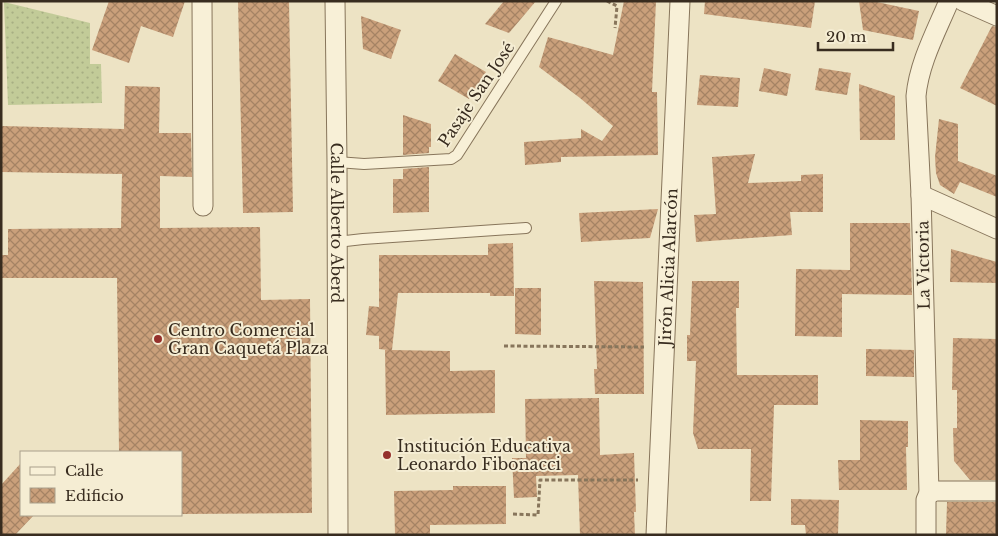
<svg xmlns="http://www.w3.org/2000/svg" width="998" height="536" font-family="'Libre Baskerville',serif">
  <defs>
    <pattern id="grass-dots" width="8" height="8" patternUnits="userSpaceOnUse" patternTransform="scale(1.25)"><rect width="8" height="8" fill="#c2cb98"/><path d="M2 2h.1M6 6h.1" fill="none" stroke="#a7ae83" stroke-width="1.8" stroke-linecap="round"/></pattern>
    <pattern id="building-cross-hatch" width="8" height="8" patternUnits="userSpaceOnUse" patternTransform="scale(1.25)"><rect width="8" height="8" fill="#caa07b"/><path d="M0 0l8 8M0 8l8-8" fill="none" stroke="#a58364"/></pattern>
  </defs>
  <rect width="100%" height="100%" fill="#ede3c4"/>
  <path fill="url(#grass-dots)" d="M4 2 90 23V64H101L102 103 8 105Z"/>
  <g fill="url(#building-cross-hatch)">
    <path d="M109 1H185L173 37 141 26 129 63 92 50Z"/>
    <path d="M238 1H289L293 212 243 213Z"/>
    <path d="M504 1H536L509 33 485 24Z"/>
    <path d="M624 1H656L652 92H657L658 155 561 157V162L525 165 524 142 581 138V129L602 141 613 126 580 98 539 67 548 37 613 55Z"/>
    <path d="M705 1H815L811 28 704 14Z"/>
    <path d="M859 1H872L919 11 913 40 863 30Z"/>
    <path d="M361 16 401 30 391 59 363 49Z"/>
    <path d="M992 26 997 27V106L960 88Z"/>
    <path d="M455 54 486 72 469 99 438 81Z"/>
    <path d="M764 68 791 74 787 96 759 91Z"/>
    <path d="M819 68 851 73 847 95 815 90Z"/>
    <path d="M700 75 740 78 738 107 697 105Z"/>
    <path d="M859 84 895 96V140H860Z"/>
    <path d="M125 86 160 87 159 133H191L192 177 160 176V228L260 227 261 300 310 299 312 513 181 514V452H119L117 278H1V255H8V229L121 228 122 174 1 172V126L124 129Z"/>
    <path d="M403 115 431 124V147H429V153L403 155Z"/>
    <path d="M939 119 958 124V161L997 176V197L960 182 954 194 940 185 936 173 935 157Z"/>
    <path d="M755 154 748 183 801 181V175L823 174V212H790L792 235 696 242 694 215 716 214 712 157Z"/>
    <path d="M429 167V212L393 213V179H403V169Z"/>
    <path d="M658 209 650 238 581 242 579 213Z"/>
    <path d="M850 223H910L912 295 842 294V337L795 336 796 269 850 270Z"/>
    <path d="M513 243 514 296H490V293H398L392 350 450 351V371L495 370V413L386 415 385 350H388L379 349V336L366 335 369 306 379 307V255H488V244Z"/>
    <path d="M951 249 997 262V283L950 282Z"/>
    <path d="M594 281 643 282 644 394H595L594 369H597Z"/>
    <path d="M692 281H739V308H736L737 375H818V405H774L771 501H750L751 449H698L693 433 696 361H687V335H690Z"/>
    <path d="M515 288H541V335L515 334Z"/>
    <path d="M953 338 997 339V480H970L954 461 953 428H957V390H952Z"/>
    <path d="M866 349 914 350V377L866 376Z"/>
    <path d="M599 398 600 455 634 453 636 512H634L635 535H580L578 475 536 476 537 497 514 498 512 458H526L525 399Z"/>
    <path d="M860 420 908 421V447H906L907 490H839L838 460H860Z"/>
    <path d="M21 463V515H34L15 535H1V485Z"/>
    <path d="M453 486H506V524L430 525V535H395L394 491 453 490Z"/>
    <path d="M791 499 839 500 838 535H806L805 525H791Z"/>
    <path d="M947 502H997V535H946Z"/>
  </g>
  <g fill="none" stroke-linecap="round" stroke-linejoin="round">
    <g stroke="#87755b" stroke-width="12">
      <g id="lane">
        <path d="M337 162 364 164 451 159 457 155 556 1"/>
        <path d="M337 242 363 239 526 228"/>
      </g>
    </g>
    <g stroke="#87755b" stroke-width="21">
      <g id="street">
        <path d="M202 1 203 206"/>
        <path id="s1" d="M335 1 337 162 338 535"/>
        <path d="M963 1 997 16"/>
        <path d="M921 195 997 229"/>
        <path d="M929 493 936 491H997"/>
        <path id="s2" d="M656 535 680 1"/>
        <path d="M926 535V500L929 493 921 195 916 96C919 63 936 32 949 1"/>
      </g>
    </g>
    <g stroke="#87755b" stroke-width="3" stroke-dasharray="4 2.5" stroke-linecap="butt">
      <path d="M607 1 617 6 615 28"/>
      <path d="M504 346 644 347"/>
      <path d="M513 514 538 515 540 480H638"/>
    </g>
    <use href="#lane" stroke="#f8f0d7" stroke-width="10"/>
    <use href="#street" stroke="#f8f0d7" stroke-width="19"/>
  </g>
  <g fill="#95312c" stroke="#f5edd3" stroke-width="2">
    <circle cx="158" cy="339" r="5"/>
    <circle cx="387" cy="455" r="5"/>
  </g>
  <g text-anchor="middle" stroke-width="4" stroke-linejoin="round" paint-order="stroke">
    <g font-size="16" fill="#382c1f" stroke="#f5edd3">
      <text transform="translate(476 94) rotate(-56)" y="6">Pasaje San José</text>
      <text dy="6" stroke="none"><textPath href="#s1" startOffset="222">Calle Alberto Aberd</textPath></text>
      <text transform="translate(923 265) rotate(-91)" y="6">La Victoria</text>
      <text dy="6" stroke="none"><textPath href="#s2" startOffset="268">Jirón Alicia Alarcón</textPath></text>
    </g>
    <g font-size="16" fill="#382c1f" stroke="#f5edd3" text-anchor="start">
      <text x="168" y="336">Centro Comercial<tspan x="168" dy="18">Gran Caquetá Plaza</tspan></text>
      <text x="397" y="452">Institución Educativa<tspan x="397" dy="18">Leonardo Fibonacci</tspan></text>
    </g>
  </g>
  <rect width="998" height="536" fill="none" stroke="#382c1f" stroke-width="5"/>
  <rect x="20" y="451" width="162" height="65" fill="#f5edd3" stroke="#a9a08b"/>
  <rect x="30" y="467" width="25" height="8" fill="#f8f0d7" stroke="#a9a08b"/>
  <text x="65" y="476" font-size="15" fill="#382c1f">Calle</text>
  <rect x="30" y="488" width="25" height="15" fill="url(#building-cross-hatch)" stroke="#a9a08b"/>
  <text x="65" y="501" font-size="15" fill="#382c1f">Edificio</text>
  <path d="M818 42v8h75v-8" fill="none" stroke="#382c1f" stroke-width="2.5"/>
  <text x="826" y="42" font-size="15" fill="#382c1f" stroke="#f5edd3" stroke-width="4" paint-order="stroke">20 m</text>
</svg>
